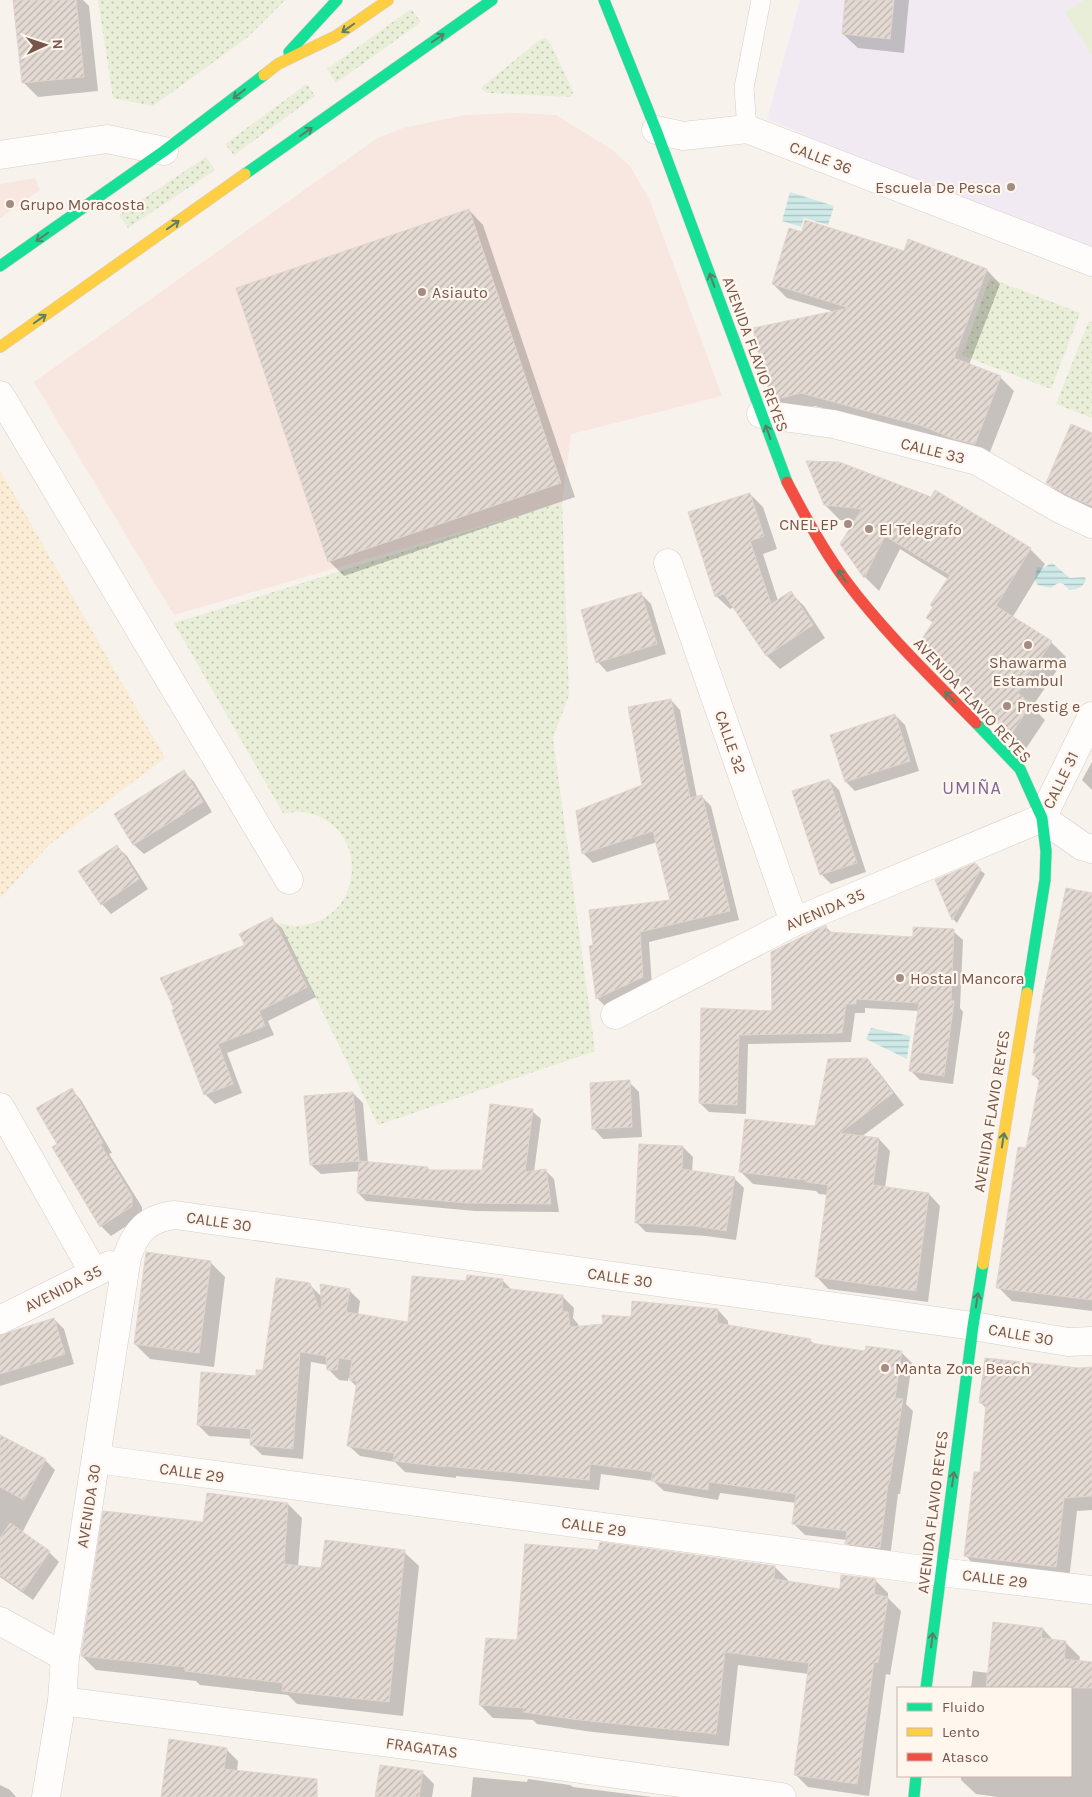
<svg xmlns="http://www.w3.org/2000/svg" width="1092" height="1797" font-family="Karla,sans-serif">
  <defs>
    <pattern id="grass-dots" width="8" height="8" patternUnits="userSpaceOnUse" patternTransform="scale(1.25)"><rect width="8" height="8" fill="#e8eed7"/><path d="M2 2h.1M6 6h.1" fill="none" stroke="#c1c4b0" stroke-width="1.8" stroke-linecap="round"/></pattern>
    <pattern id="sand-dots" width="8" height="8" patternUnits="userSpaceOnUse" patternTransform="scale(1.25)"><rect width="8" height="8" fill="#faecd5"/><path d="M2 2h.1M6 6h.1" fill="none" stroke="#daccb8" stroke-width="1.8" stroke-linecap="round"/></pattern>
    <pattern id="water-rules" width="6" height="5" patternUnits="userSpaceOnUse" patternTransform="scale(1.25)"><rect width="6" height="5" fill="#cdeae8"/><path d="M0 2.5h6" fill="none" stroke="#abc0be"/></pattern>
    <pattern id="building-hatch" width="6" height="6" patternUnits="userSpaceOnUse" patternTransform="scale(1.25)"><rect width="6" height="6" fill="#e4dad4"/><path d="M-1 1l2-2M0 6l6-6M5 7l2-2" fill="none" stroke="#beb4ae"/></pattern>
  </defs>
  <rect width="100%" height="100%" fill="#f8f2ec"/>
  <g fill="#f8e6e0">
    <path d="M517 113 556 115 611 149 630 166 650 201 722 396 571 434 562 502 174 615 34 382 376 139 403 128 465 115Z"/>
    <path d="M35 178 40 190 0 218V184Z"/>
  </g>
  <path fill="#f2eaf3" d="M800 0H1092V255L767 119Z"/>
  <g fill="url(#grass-dots)">
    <path d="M98 0H285L248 37 153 106 113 98Z"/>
    <path d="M411 9 421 22 336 83 327 69Z"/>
    <path d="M546 38 551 45 571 87 573 93 570 97 487 93 481 88 538 41Z"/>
    <path d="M307 84 315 96 234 155 225 144Z"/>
    <path d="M206 157 215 170 128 228 119 215Z"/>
    <path d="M990 278 1080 313 1051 389 962 355Z"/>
    <path d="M1089 321 1092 322V418L1056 404Z"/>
    <path d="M562 502 569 695 553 738 595 1051 378 1125 279 923C285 924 292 926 298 926 367 921 371 822 303 812 297 811 290 813 283 813L174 623Z"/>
  </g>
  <path fill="url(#sand-dots)" d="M0 470 165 758 49 845 0 898Z"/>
  <path fill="#e8eed7" d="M1084 0H1092V55L1065 12Z"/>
  <g fill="url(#water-rules)">
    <path d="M790 192 834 206 828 225 804 218 801 227 782 221Z"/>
    <path d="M1052 563 1070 578 1085 577 1086 580C1082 588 1078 589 1069 590 1063 581 1059 581 1051 588L1038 585 1035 581 1037 567 1043 568Z"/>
    <path d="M871 1028 910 1036 907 1059 866 1039Z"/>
  </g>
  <g fill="#0003">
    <path d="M15 0H83L89 6 98 91 38 97 23 82Z"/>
    <path d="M846 0H909L904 53 858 48 843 34Z"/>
    <path d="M469 210 483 225 575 497 344 576 329 561Z"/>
    <path d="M802 233 904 252 909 241 987 270 1000 284 969 365 1000 377 1014 391 988 457 936 439 815 406 787 412 774 399 835 312 787 298 773 284Z"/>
    <path d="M1092 434V510L1058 493 1048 483Z"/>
    <path d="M808 462 1030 549 1045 564 1012 618 1051 642 1066 657 1032 707 1045 720 1025 750 948 670 949 668 921 642 934 623 928 618 948 579 900 549 879 591 865 577 841 544 856 521 840 520 825 505Z"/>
    <path d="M750 494 763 507 777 549 763 554 778 601 791 593 804 606 825 638 780 669 767 656 735 607 730 609 716 596Z"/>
    <path d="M641 594 651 604 666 654 607 672 598 662Z"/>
    <path d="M671 700 680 710 697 798 701 796 711 806 739 920 649 942 652 986 607 1008 597 998 590 947 672 902 657 842 593 863 584 854 577 811 644 786Z"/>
    <path d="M895 715 905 725 919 771 855 791 846 782Z"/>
    <path d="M1092 762V790L1082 780Z"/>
    <path d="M184 772 194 782 212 812 144 854 134 845 116 814Z"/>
    <path d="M829 780 839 790 866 872 831 884 821 874Z"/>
    <path d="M117 847 127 856 148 889 111 914 102 904Z"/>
    <path d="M974 865 985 874 957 923 953 919 937 880Z"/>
    <path d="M1092 895V1311L1012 1301 998 1287 1040 1082 1033 1074 1037 1054 1034 1052Z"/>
    <path d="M272 919 282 928 316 997 268 1021 274 1035 227 1053 242 1093 215 1104 205 1094 174 1011 246 945Z"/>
    <path d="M826 927 833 934 914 938 953 931 963 940 960 1008 963 1012 953 1084 920 1080 911 1071 919 1011 865 1008V1013H855L851 1042 748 1044 746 1114 709 1112 700 1103 702 1010 773 1012Z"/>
    <path d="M866 1059 878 1071 904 1105 861 1137 879 1139 890 1151 885 1188 929 1194 940 1206 928 1302 828 1289 817 1277 828 1195 819 1194 816 1191 753 1184 741 1172 816 1128Z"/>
    <path d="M629 1082 639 1092 642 1137 603 1139 594 1129Z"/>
    <path d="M72 1090 81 1100 112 1153 109 1154 142 1207V1216L111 1236 101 1226 58 1145Z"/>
    <path d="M353 1093 363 1103 368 1163 428 1168 431 1171 483 1172 532 1111 541 1119 534 1172 546 1171 554 1179 559 1212 475 1211 366 1201 358 1193 360 1171 321 1174 311 1165Z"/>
    <path d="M683 1147 693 1157 692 1172 734 1178 744 1188 736 1240 706 1236 646 1232 636 1222Z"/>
    <path d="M210 1262 225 1277 214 1367 150 1359 135 1344Z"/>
    <path d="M502 1280 513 1291 563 1297 574 1308 573 1318 578 1324 579 1328 604 1325 632 1318 718 1310 728 1321V1326L810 1340 815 1345 866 1352H901L912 1363 906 1404 913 1411 900 1494H898L890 1558 858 1554 847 1543V1540L805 1535 794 1524 796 1503 720 1493 718 1500 664 1491 653 1481 601 1474 599 1490 456 1476V1478L405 1472 395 1462 360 1456 349 1446 357 1387 348 1378V1381L339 1380 328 1369V1365L311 1362 303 1459 262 1455 251 1444 252 1439 209 1436 198 1425 264 1372 309 1284 322 1297 349 1290 360 1301 358 1315 409 1323 467 1283Z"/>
    <path d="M54 1319 64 1329 74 1364 0 1386V1336Z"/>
    <path d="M1092 1368V1510L1077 1511 1069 1580 979 1570 966 1556 981 1474 987 1409 980 1402 1079 1370Z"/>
    <path d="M0 1437 45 1460 55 1470 22 1533 49 1552 59 1562 33 1600 0 1577Z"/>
    <path d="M288 1504 302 1518 298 1567 322 1570 404 1552 419 1566 403 1716 297 1704 288 1695 200 1685 196 1681 96 1670 82 1656 204 1523Z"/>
    <path d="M775 1567 788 1580V1582L841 1590 875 1580 888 1593V1598L901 1611 890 1675 886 1674 869 1796 808 1787 795 1774 809 1674 738 1665 729 1746 593 1732 537 1724 533 1720 493 1718 480 1705 519 1641Z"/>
    <path d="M1043 1629 1054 1641 1065 1642 1080 1657 1079 1662 1092 1664V1797H998L976 1794 961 1780V1776H1071V1688H971L973 1671 989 1673Z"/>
    <path d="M226 1749 238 1761 237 1772 315 1797H162Z"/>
    <path d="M422 1772 434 1784 432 1797H376Z"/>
    <path d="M473 1777 527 1782 528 1779 570 1785 573 1787 652 1797H471Z"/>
    <path d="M0 1785 10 1790 16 1797H0Z"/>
  </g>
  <g fill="url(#building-hatch)" stroke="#e1d4ce">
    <path d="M13 0H76L84 77 22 83Z"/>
    <path d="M845 0H894L890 39 842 34Z"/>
    <path d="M469 209 561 483 328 562 236 288Z"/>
    <path d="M805 220 904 251 908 239 987 269 954 358 1001 376 975 444 954 439 922 426 801 393 773 400 762 371 753 328 849 308 772 284 789 228 802 232Z"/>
    <path d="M1071 424 1092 433V506L1067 495 1046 483Z"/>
    <path d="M806 461 839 462 931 497 935 490 1031 548 996 606 1052 641 1018 693 1031 704 1010 736 946 670 949 665 927 650 920 642 933 622 926 618 933 607 930 605 950 575 885 536 864 578 840 544 862 509 824 505Z"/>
    <path d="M750 493 764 536 750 541 771 604 791 591 813 625 766 656 724 594 715 597 688 512Z"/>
    <path d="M641 592 657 644 596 663 581 610Z"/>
    <path d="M671 699 690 798 702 795 730 911 640 932 643 977 596 999 589 946 593 945 589 910 670 900 653 831 582 854 576 811 642 785 628 707Z"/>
    <path d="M895 714 910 761 845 782 830 735Z"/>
    <path d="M184 770 203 802 133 845 114 814Z"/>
    <path d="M829 779 857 863 820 875 792 791Z"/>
    <path d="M117 845 139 879 101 905 78 871Z"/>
    <path d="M975 863 981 869 952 920 935 880Z"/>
    <path d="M1066 888 1092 893V1300L996 1288 1018 1147 1026 1148 1040 1077 1032 1075 1036 1053H1033L1042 999Z"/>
    <path d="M272 917 307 987 259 1011 265 1026 218 1044 233 1084 204 1095 172 1010 174 1009 160 978 245 945 239 934Z"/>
    <path d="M826 925 827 932 913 937V927L954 929 951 1001H954L944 1076 909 1071 919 1003 856 999V1004H846L842 1033 739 1035 737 1105 699 1103 701 1008 772 1011 771 952Z"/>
    <path d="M867 1058 893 1093 840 1133 879 1138 873 1185 929 1193 916 1291 815 1277 828 1185 806 1182V1180L739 1172 745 1119 815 1126 828 1059Z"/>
    <path d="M630 1080 632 1127 592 1129 590 1083Z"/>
    <path d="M72 1088 103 1143 100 1144 132 1196V1206L100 1227 52 1147 57 1144 36 1108Z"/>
    <path d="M353 1092 359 1161 310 1165 304 1096Z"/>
    <path d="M490 1104 533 1109 525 1172 546 1169 551 1204 466 1203 357 1193 359 1161 428 1167V1170H482Z"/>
    <path d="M639 1144 683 1146 682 1169 735 1177 726 1231 695 1226 635 1223Z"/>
    <path d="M146 1252 211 1261 199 1353 134 1344Z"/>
    <path d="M467 1275 503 1279 502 1288 563 1295 562 1311 568 1312 570 1327 603 1324 602 1315 631 1317 632 1301 718 1309 717 1323 811 1339 810 1343 865 1351 866 1346 902 1351 895 1398 903 1399 889 1484H888L880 1548 845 1544 847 1531 792 1524 796 1494 709 1482 708 1490 651 1481 653 1472 590 1464 589 1480 445 1466V1467L393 1461 394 1453 347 1446 357 1381 349 1380 352 1360 339 1358 337 1370H327L326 1356 300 1352 293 1449 250 1445 251 1429 197 1425 201 1372 256 1376V1370H263L276 1278 310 1283 319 1309H322L320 1284 350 1289 346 1312 408 1322 412 1276 466 1281Z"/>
    <path d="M54 1318 65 1354 0 1374V1335Z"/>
    <path d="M985 1358 1079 1368 1092 1367V1496L1064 1498 1056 1567 964 1556 974 1472H980L986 1404 979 1403Z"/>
    <path d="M0 1435 46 1459 24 1500 0 1487Z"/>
    <path d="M207 1493 288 1503 284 1564 321 1568 325 1540 405 1550 389 1702 282 1691 283 1683 185 1671V1667L81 1656 103 1511 203 1522Z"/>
    <path d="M10 1523 50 1551 23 1591 0 1575V1538Z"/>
    <path d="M600 1542 775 1566 774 1579 840 1589 841 1575 876 1579 874 1594 888 1597 878 1663 874 1662 857 1784 794 1775 809 1663 725 1652 716 1734 580 1720 523 1712 524 1708 479 1705 486 1638 517 1640 525 1544 598 1550Z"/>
    <path d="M993 1622 1043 1628 1041 1638 1066 1641 1064 1659 1092 1662V1688H986Z"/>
    <path d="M169 1739 227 1748 224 1769 317 1779V1797H161Z"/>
    <path d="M380 1765 423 1771 419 1797H375Z"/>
  </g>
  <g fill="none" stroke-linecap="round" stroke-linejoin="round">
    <g stroke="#d6cdc8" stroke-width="20">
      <path id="lane" d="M747 129 744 88 761 0"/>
    </g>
    <g stroke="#d6cdc8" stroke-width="29">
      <g id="street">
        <path d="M656 130 683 136 747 129 1092 262"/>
        <path d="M0 155 107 139 164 151"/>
        <path d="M0 395 289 880"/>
        <path d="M761 414 833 424 977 461 1060 509 1092 524"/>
        <path d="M668 563 794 922"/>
        <path d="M1042 818 1092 716"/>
        <path d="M1042 818 1082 846 1092 849"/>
        <path d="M615 1015 794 922 1042 818"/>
        <path d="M0 1107 94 1273"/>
        <path d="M0 1320 110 1265"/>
        <path d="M96 1459 940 1572 1092 1590"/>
        <path d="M0 1621 65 1657"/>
        <path d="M62 1701 414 1746 782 1797"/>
        <path d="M46 1797 62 1701 65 1657 127 1257C135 1232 147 1218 175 1215L973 1326 1068 1342 1092 1341"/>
      </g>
    </g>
    <g stroke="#d7cdc8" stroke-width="12">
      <g id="fast">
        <path d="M604 0 656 130 787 482"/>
        <path d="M289 52 337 0"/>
        <path d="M245 174 492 0"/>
        <path d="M0 266 164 151 264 75"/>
        <path d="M976 723 1020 769 1042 818 1046 851 1045 880 1027 993"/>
        <path d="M926 1688 973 1326 983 1264"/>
        <path d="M914 1797 916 1776"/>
      </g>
    </g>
    <g stroke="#d7cdc8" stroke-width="12">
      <g id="slow">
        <path d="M264 75 278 64 336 36 388 0"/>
        <path d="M0 347 245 174"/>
        <path d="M983 1264 1027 993"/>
      </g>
    </g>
    <g stroke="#d7cdc8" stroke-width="12">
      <path id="jam" d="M787 482C805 516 823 550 846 581 884 632 931 677 976 723"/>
    </g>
    <use href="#lane" stroke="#fefdfc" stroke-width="19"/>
    <use href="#street" stroke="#fefdfc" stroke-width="28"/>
    <use href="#fast" stroke="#16e098" stroke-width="11"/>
    <use href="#slow" stroke="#ffcf43" stroke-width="11"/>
    <use href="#jam" stroke="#f24e42" stroke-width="11"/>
  </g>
  <defs><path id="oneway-shaft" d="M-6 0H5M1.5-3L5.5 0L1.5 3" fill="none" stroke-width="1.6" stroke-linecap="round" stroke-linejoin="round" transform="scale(1.25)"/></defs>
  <g stroke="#5a7f62">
    <use href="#oneway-shaft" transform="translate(348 28) rotate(145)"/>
    <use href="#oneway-shaft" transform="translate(438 38) rotate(-35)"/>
    <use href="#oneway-shaft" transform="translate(239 94) rotate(142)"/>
    <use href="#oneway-shaft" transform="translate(306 132) rotate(-35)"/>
    <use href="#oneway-shaft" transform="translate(173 225) rotate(-35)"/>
    <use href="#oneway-shaft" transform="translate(42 237) rotate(145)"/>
    <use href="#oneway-shaft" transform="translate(712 280) rotate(-110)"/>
    <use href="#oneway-shaft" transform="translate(40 319) rotate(-35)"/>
    <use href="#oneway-shaft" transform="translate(768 432) rotate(-110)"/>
    <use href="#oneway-shaft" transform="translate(842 576) rotate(-124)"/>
    <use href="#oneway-shaft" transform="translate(950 697) rotate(-134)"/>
    <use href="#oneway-shaft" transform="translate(1003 1140) rotate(-81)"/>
    <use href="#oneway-shaft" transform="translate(977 1300) rotate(-81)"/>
    <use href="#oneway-shaft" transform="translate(953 1479) rotate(-82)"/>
    <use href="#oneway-shaft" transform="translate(932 1640) rotate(-83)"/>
  </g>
  <g fill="#a48c83" stroke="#fff6ee" stroke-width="2">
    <circle cx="1011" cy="187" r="5"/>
    <circle cx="10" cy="204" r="5"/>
    <circle cx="422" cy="292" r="5"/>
    <circle cx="848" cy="524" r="5"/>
    <circle cx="869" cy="529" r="5"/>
    <circle cx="1028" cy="645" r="5"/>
    <circle cx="1007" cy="706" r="5"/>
    <circle cx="900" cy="978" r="5"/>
    <circle cx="885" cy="1368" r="5"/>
  </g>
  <g text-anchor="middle" stroke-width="4.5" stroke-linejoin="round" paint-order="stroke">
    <g font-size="16" fill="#77554b" stroke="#fff6ee">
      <text transform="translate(821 157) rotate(21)" y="6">CALLE 36</text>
      <text transform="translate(756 354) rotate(70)" y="6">AVENIDA FLAVIO REYES</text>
      <text transform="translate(933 450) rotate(14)" y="6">CALLE 33</text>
      <text transform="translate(973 700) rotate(47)" y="6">AVENIDA FLAVIO REYES</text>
      <text transform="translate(731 742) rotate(71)" y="6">CALLE 32</text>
      <text transform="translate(1060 780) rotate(-64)" y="6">CALLE 31</text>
      <text transform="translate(825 909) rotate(-23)" y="6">AVENIDA 35</text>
      <text transform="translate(991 1111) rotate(-81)" y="6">AVENIDA FLAVIO REYES</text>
      <text transform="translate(219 1221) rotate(8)" y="6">CALLE 30</text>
      <text transform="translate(620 1277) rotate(8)" y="6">CALLE 30</text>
      <text transform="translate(63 1288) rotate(-27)" y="6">AVENIDA 35</text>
      <text transform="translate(1021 1334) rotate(10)" y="6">CALLE 30</text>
      <text transform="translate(192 1472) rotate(8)" y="6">CALLE 29</text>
      <text transform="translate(88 1506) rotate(-81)" y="6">AVENIDA 30</text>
      <text transform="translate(932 1512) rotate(-83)" y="6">AVENIDA FLAVIO REYES</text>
      <text transform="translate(594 1526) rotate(8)" y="6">CALLE 29</text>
      <text transform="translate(995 1578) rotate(7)" y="6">CALLE 29</text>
      <text transform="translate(422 1747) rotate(8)" y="6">FRAGATAS</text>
    </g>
    <g font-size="16" fill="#77554b" stroke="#fff6ee" text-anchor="start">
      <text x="1001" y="193" text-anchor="end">Escuela De Pesca</text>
      <text x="20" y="210">Grupo Moracosta</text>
      <text x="432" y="298">Asiauto</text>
      <text x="838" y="530" text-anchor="end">CNEL EP</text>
      <text x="879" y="535">El Telegrafo</text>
      <text x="1028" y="668" text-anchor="middle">Shawarma<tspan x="1028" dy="18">Estambul</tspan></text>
      <text x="1017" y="712">Prestig e</text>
      <text x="910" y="984">Hostal Mancora</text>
      <text x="895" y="1374">Manta Zone Beach</text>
    </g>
    <g font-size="18" letter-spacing="1" fill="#82679a" stroke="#fff6ee">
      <text x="972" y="794">UMIÑA</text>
    </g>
  </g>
  <rect x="897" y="1687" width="175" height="90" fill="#fff6ee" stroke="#c9b6ad"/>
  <rect x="907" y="1703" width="25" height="8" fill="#16e098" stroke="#c9b6ad"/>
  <text x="942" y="1712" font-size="15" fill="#77554b">Fluido</text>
  <rect x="907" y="1728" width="25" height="8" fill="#ffcf43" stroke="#c9b6ad"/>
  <text x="942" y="1737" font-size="15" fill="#77554b">Lento</text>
  <rect x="907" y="1753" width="25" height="8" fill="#f24e42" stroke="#c9b6ad"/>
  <text x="942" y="1762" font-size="15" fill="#77554b">Atasco</text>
  <g transform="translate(45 45) rotate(87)" stroke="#fff6ee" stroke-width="4" paint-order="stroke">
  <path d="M0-4L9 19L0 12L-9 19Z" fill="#77554b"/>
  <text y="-8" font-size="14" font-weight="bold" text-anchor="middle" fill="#77554b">N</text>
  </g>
</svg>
